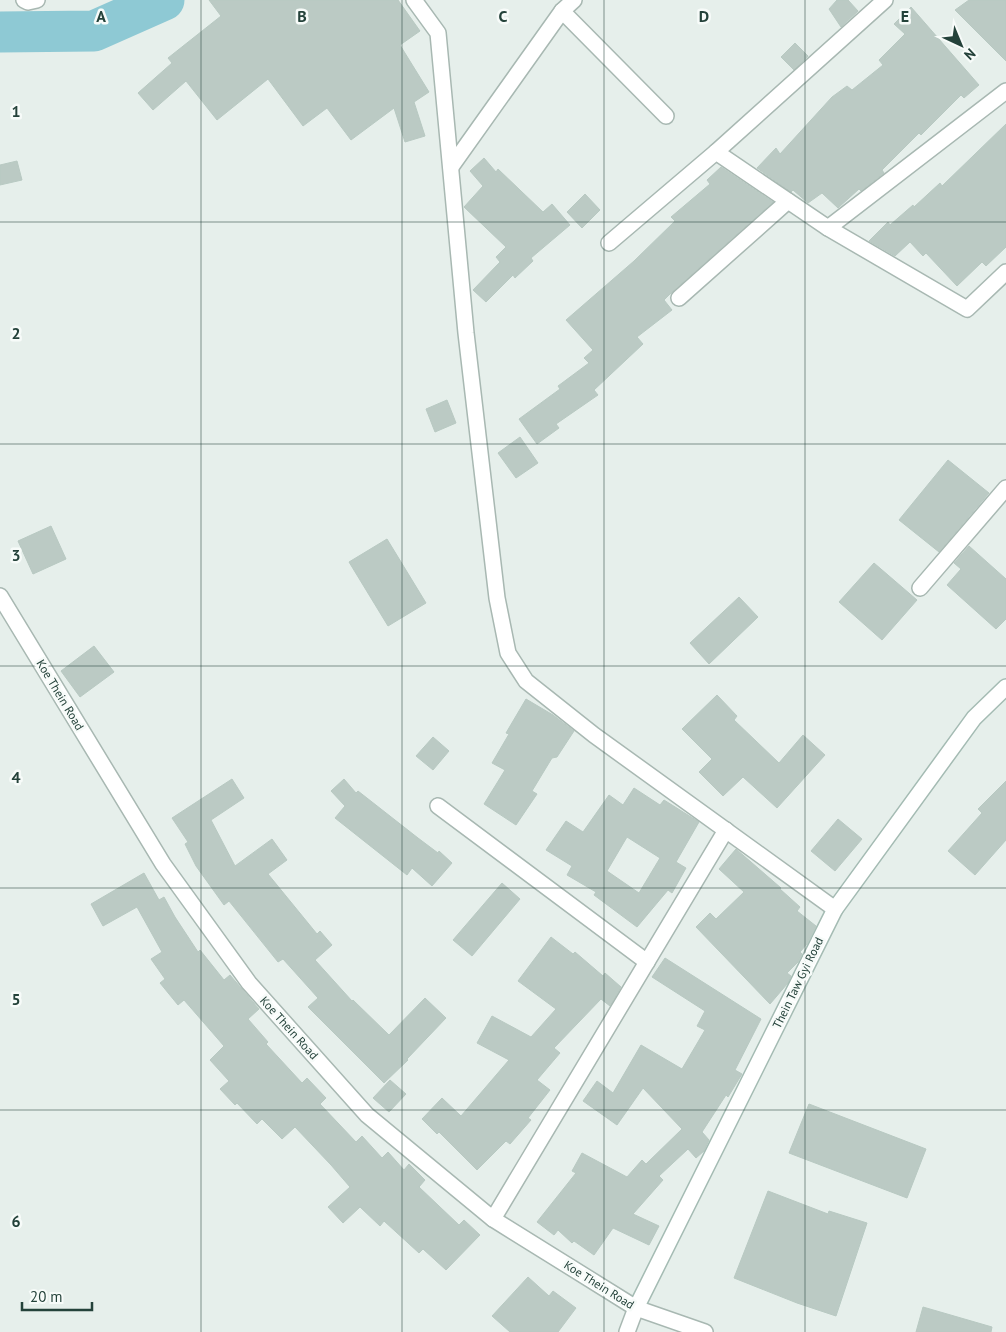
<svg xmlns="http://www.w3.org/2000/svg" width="1006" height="1332" font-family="'PT Sans',sans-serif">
  <rect width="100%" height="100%" fill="#e6efeb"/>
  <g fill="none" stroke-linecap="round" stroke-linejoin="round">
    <path stroke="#8ec9d4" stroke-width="41" d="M0 32 94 31 164 0"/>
  </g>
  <g fill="#bbcac4" stroke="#b8c9c2" fill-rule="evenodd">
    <path d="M209 0H398L420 31 400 45 429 92 414 102 425 136 405 142 394 108 351 140 327 108 303 126 268 79 217 120 186 81 153 110 138 93 172 63 168 58 221 16Z"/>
    <path d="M837 0H848L858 11 841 27 829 9Z"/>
    <path d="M969 0H1006V61L955 10Z"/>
    <path d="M911 7 979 85 964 98 961 95 921 135 919 133 882 170 884 173 861 191 859 189 838 208 822 193 808 203 793 190 791 192 757 168 776 148 780 154 832 97 847 86 852 90 883 65 879 60 905 34 894 24Z"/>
    <path d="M795 43 808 56 794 70 781 57Z"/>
    <path d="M1006 124V247L986 266 982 262 957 286 926 253 923 256 910 242 895 256 869 241 888 222 890 225 913 205 914 207 940 183 942 186Z"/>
    <path d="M484 158 496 172 498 169 543 212 552 204 570 225 531 258 533 261 515 278 513 275 486 302 473 290 500 262 496 257 506 247 464 207 483 186 470 171Z"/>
    <path d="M17 161 22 180 0 185V165Z"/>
    <path d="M721 167 773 202 673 291 664 300 672 310 637 337 643 344 594 390 598 395 556 424 559 428 537 444 519 419 560 389 558 386 589 363 584 358 593 350 566 320 634 261 675 221 671 217 710 184 707 180Z"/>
    <path d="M585 194 600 210 582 228 567 212Z"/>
    <path d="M447 400 456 423 435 432 426 409Z"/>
    <path d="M520 437 538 463 516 478 498 453Z"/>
    <path d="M948 460 989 493 939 552 899 520Z"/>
    <path d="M51 526 66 559 33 574 18 541Z"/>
    <path d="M387 539 426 603 388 626 349 562Z"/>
    <path d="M969 546 1006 579V619L996 629 947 585 961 569 954 563Z"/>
    <path d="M874 563 917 600 882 640 839 602Z"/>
    <path d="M739 597 758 617 709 664 690 643Z"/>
    <path d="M94 646 114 672 80 697 61 671Z"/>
    <path d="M717 695 737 716 734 720 779 763 803 735 825 755 777 808 743 777 723 796 699 772 712 759 682 729Z"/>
    <path d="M526 699 553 715 574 731 557 757 552 758 532 791 537 794 516 825 484 804 505 770 492 763 509 734 506 733Z"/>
    <path d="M433 737 449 751 433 770 416 756Z"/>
    <path d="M232 779 244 798 211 820 235 866 272 839 287 860 268 874 317 934 320 931 332 945 315 960 352 1001 353 1000 389 1035 425 998 446 1018 407 1059 408 1060 384 1083 308 1007 318 998 283 959 278 962 229 901 224 905 196 866 185 844 188 842 172 818Z"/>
    <path d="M344 779 356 793 358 791 418 838 438 853 439 851 452 863 432 886 412 868 407 875 335 818 345 806 331 791Z"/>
    <path d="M1006 781V840L975 875 948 851 982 813 978 809Z"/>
    <path d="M634 788 660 805 664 800 699 822 676 862 686 868 672 893 668 890 637 927 594 895 596 892 567 875 572 866 546 850 566 821 583 832 609 795 623 805ZM627 837 660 858 639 893 607 871Z"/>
    <path d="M838 819 862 839 835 871 811 851Z"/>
    <path d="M736 849 781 888 780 889 800 907 797 911 816 926 807 944 800 952 802 954 798 962 787 973 791 976 788 983 770 1004 696 927 710 913 716 919 744 892 719 869Z"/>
    <path d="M144 873 159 900 164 897 175 917 198 952 200 950 224 980 230 975 259 1009 248 1019 268 1042 266 1044 302 1083 307 1078 326 1098 320 1104 356 1142 362 1136 382 1158 388 1152 404 1170 409 1164 425 1180 419 1187 459 1225 464 1220 480 1235 446 1270 423 1249 419 1253 384 1221 380 1226 360 1207 343 1223 328 1207 350 1187 331 1165 295 1127 282 1139 262 1119 257 1124 237 1103 235 1105 220 1089 229 1081 210 1060 224 1046 184 1000 178 1005 160 983 165 979 151 959 162 952 137 907 103 926 91 904Z"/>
    <path d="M502 883 520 899 472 956 453 940Z"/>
    <path d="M551 937 573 954 575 952 603 976 605 973 621 987 610 1006 601 999 554 1048 560 1053 537 1080 550 1090 528 1118 531 1120 510 1144 506 1141 477 1170 439 1132 437 1134 422 1119 442 1098 461 1116 509 1060 477 1043 492 1016 531 1037 556 1009 518 981Z"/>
    <path d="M665 958 761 1019 735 1070 742 1074 728 1097 726 1095 702 1132 709 1140 704 1151 696 1158 688 1149 659 1176 663 1180 633 1214 659 1226 649 1245 613 1228 594 1255 574 1241 572 1243 558 1230 554 1235 537 1222 576 1173 572 1171 582 1153 627 1177 642 1160 646 1164 682 1129 643 1088 617 1125 583 1101 597 1081 613 1093 641 1045 682 1069 705 1030 697 1026 705 1011 652 977Z"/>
    <path d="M390 1080 406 1094 389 1112 373 1098Z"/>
    <path d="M809 1104 926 1149 907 1198 789 1153Z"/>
    <path d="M768 1191 828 1214 829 1211 867 1223 836 1316 797 1303 734 1278Z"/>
    <path d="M528 1277 549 1296 553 1291 576 1308 558 1332H510L492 1316Z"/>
    <path d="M923 1307 992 1327 991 1332H916Z"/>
  </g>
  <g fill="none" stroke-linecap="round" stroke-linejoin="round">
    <g stroke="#a8b8b2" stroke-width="18">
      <g id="street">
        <path d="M24 0 28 2 37 0"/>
        <path d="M414 0 438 33 466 333 497 598 508 653 526 681 594 735 835 909"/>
        <path d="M562 11 666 116"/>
        <path d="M716 152 885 0"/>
        <path d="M451 167 562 11 574 0"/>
        <path d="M828 228 1006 91"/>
        <path d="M609 243 716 152 828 228 967 309 1006 272"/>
        <path d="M679 298 788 201"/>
        <path d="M920 588 1006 488"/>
        <path d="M0 596 163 864 249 983 367 1115 493 1219 636 1308 705 1332"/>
        <path d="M438 806 647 962"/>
        <path d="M493 1219 726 830"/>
        <path d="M627 1332 636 1308"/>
      </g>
    </g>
    <g stroke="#a4bbb3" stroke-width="18">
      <path id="secondary" d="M636 1308 835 909 974 718 1006 687"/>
    </g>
    <use href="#street" stroke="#fff" stroke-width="15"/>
    <use href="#secondary" stroke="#fff" stroke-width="15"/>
  </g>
  <path fill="none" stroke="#24423a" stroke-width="1" stroke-opacity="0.55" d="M201 0V1332M402 0V1332M604 0V1332M805 0V1332M0 222H1006M0 444H1006M0 666H1006M0 888H1006M0 1110H1006"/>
  <g text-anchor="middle" stroke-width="5" stroke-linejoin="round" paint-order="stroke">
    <g font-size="12" fill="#24423a" stroke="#f7fbf9">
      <text transform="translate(60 695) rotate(59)" y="4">Koe Thein Road</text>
      <text transform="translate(798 983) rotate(-64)" y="4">Thein Taw Gyi Road</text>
      <text transform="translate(289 1028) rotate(48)" y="4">Koe Thein Road</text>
      <text transform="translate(599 1285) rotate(32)" y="4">Koe Thein Road</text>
    </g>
  </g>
  <g font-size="16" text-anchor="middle" font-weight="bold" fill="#24423a" stroke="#f7fbf9" stroke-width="5" stroke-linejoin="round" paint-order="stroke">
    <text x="101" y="22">A</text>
    <text x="302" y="22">B</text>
    <text x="503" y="22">C</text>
    <text x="704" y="22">D</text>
    <text x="905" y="22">E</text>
    <text x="16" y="117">1</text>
    <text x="16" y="339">2</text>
    <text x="16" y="561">3</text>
    <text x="16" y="783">4</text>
    <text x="16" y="1005">5</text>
    <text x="16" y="1227">6</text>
  </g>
  <g transform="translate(961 45) rotate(136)" stroke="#f7fbf9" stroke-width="4" paint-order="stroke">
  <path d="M0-4L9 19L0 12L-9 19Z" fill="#24423a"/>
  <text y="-8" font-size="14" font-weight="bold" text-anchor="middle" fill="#24423a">N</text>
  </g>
  <path d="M22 1302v8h70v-8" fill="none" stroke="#24423a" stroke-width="2.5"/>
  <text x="30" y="1302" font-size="15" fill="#24423a" stroke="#f7fbf9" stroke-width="4" paint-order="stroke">20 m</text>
</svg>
